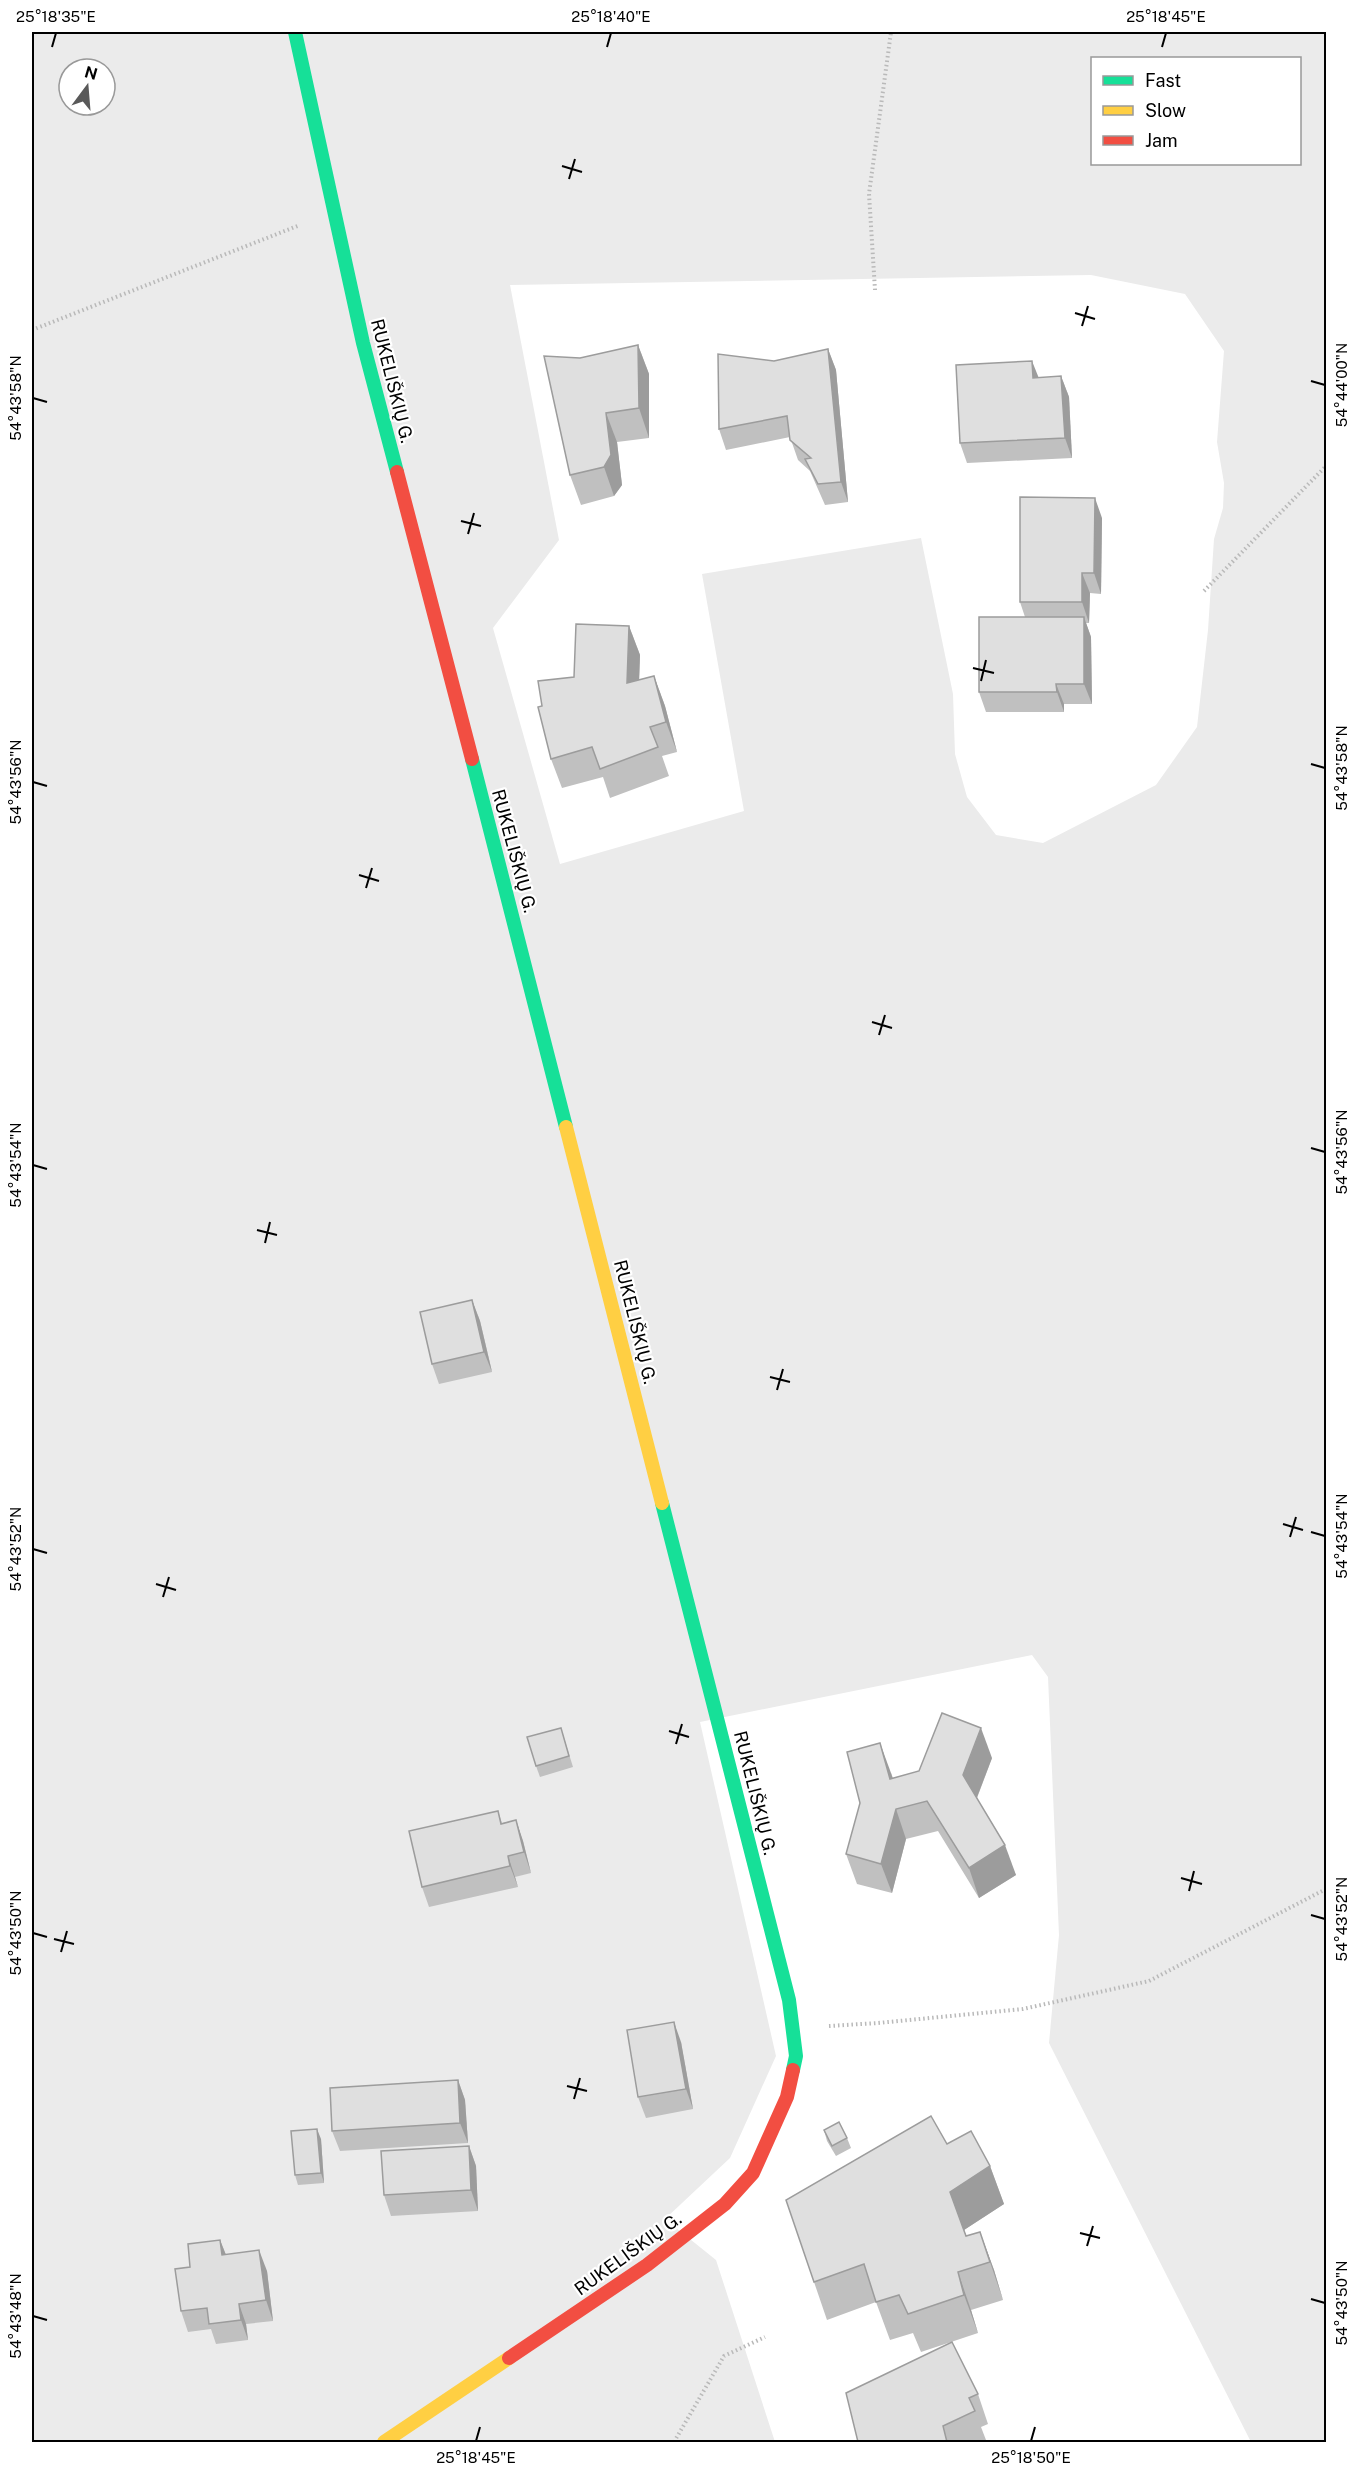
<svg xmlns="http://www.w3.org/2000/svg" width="1358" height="2474" font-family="'Public Sans',sans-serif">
  <rect width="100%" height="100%" fill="#fff"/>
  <path fill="#ebebeb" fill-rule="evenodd" d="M32 32H1326V2442H1251L1049 2043 1059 1935 1048 1677 1032 1655 700 1722 776 2056 730 2158 665 2219 716 2260 775 2442H32ZM1092 58H1300V164H1092ZM69 69H105V105H69ZM1091 275 1185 294 1224 351 1217 442 1224 483 1223 508 1214 539 1208 630 1197 727 1156 785 1043 843 996 835 967 797 955 754 953 694 921 538 702 574 744 811 560 864 493 628 559 540 510 285Z"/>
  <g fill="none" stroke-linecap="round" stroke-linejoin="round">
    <g stroke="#b9b9b9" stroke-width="4" stroke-dasharray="1.5 3" stroke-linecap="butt">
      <path d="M875 290 869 194 891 32"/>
      <path d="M32 330 300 225"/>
      <path d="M1204 591 1326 466"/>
      <path d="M829 2026 878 2023 1023 2009 1149 1981 1326 1889"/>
      <path d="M674 2442 724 2356 765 2337"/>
    </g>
    <g stroke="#16e098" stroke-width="14">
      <path d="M295 32 363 343 397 472"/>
      <path d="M472 759 566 1127"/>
      <path d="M662 1503 789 2000 796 2056 793 2070"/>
    </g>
    <g stroke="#ffcf43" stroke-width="14">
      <path d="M566 1127 662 1503"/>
      <path d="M384 2442 509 2358"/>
    </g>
    <g stroke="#f24e42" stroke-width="14">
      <path d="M397 472 472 759"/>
      <path d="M509 2358 647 2265 725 2204 753 2173 787 2097 793 2070"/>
    </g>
  </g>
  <g fill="#c0c0c0">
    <path d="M638 345 649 374V438L617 442 622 485 614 496 581 505 570 475 580 358Z"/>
    <path d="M828 349 836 370 848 502 825 505 810 471 798 460 790 437 726 450 719 429 774 361Z"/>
    <path d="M1061 376 1069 397 1072 458 967 463 960 443 1038 378Z"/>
    <path d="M1102 518 1101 594 1090 593 1089 623H1086L1091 637 1092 704H1064V712H986L979 692 1025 617 1020 602Z"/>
    <path d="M629 626 640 655 639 680 654 676 665 706 677 752 662 756 669 776 610 798 603 777 562 788 551 759 574 677Z"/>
    <path d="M472 1300 480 1321 492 1372 439 1384 432 1364Z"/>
    <path d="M564 1738 573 1767 540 1777 536 1766Z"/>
    <path d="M992 1758 977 1798 1016 1875 979 1898 938 1831 906 1839 892 1893 857 1884 846 1854 891 1773 893 1778Z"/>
    <path d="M498 1811 502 1823 516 1820 523 1841 531 1873 515 1877 518 1887 429 1907 422 1887Z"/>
    <path d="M681 2042 693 2109 646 2118 638 2097Z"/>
    <path d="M458 2080 465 2100 468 2143 340 2151 332 2131Z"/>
    <path d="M824 2130 847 2138 851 2148 836 2156 827 2141Z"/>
    <path d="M321 2139 324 2183 298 2185 295 2175Z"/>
    <path d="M947 2144 990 2166 1004 2204 964 2230 966 2236 980 2232 994 2270 1003 2300 971 2310 978 2333 921 2352 913 2333 890 2340 876 2302 827 2320 814 2282Z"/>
    <path d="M469 2146 476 2166 478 2211 391 2216 384 2195Z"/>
    <path d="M220 2240 226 2255 267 2271 273 2321 246 2324 248 2340 216 2344 211 2329 188 2332 181 2311 190 2267Z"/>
    <path d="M978 2394 988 2424 981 2427 986 2440 981 2442H858Z"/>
  </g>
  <g fill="#9c9c9c">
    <path d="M638 345 649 374V438L639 408Z"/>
    <path d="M828 349 836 370 848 502 841 482Z"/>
    <path d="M1032 361 1040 381 1033 378Z"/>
    <path d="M1061 376 1069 397 1072 458 1065 438Z"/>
    <path d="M606 413 617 442 622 485 614 496 604 467Z"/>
    <path d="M1095 498 1102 518 1101 594 1094 573Z"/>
    <path d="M1082 573 1090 593 1089 623 1082 602Z"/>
    <path d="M1084 617 1091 637 1092 704 1084 684Z"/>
    <path d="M629 626 640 655 638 713 627 683Z"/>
    <path d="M654 676 665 706 677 752 666 722Z"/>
    <path d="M1056 684 1064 704V712L1057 692Z"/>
    <path d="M472 1300 480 1321 492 1372 484 1352Z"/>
    <path d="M981 1728 992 1758 974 1805 963 1775Z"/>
    <path d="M880 1743 891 1773 901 1808 890 1779Z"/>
    <path d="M896 1809 906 1839 892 1893 881 1864Z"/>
    <path d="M516 1820 523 1841 531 1873 524 1852Z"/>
    <path d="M1005 1845 1016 1875 979 1898 969 1868Z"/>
    <path d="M508 1856 515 1877 518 1887 510 1866Z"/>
    <path d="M674 2022 681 2042 693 2109 686 2089Z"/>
    <path d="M458 2080 465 2100 468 2143 460 2123Z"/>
    <path d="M317 2129 321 2139 324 2183 321 2173Z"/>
    <path d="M469 2146 476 2166 478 2211 471 2190Z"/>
    <path d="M990 2166 1004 2204 964 2230 979 2274 950 2192Z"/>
    <path d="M980 2232 994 2270 1003 2300 990 2262Z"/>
    <path d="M220 2240 228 2260 222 2255Z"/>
    <path d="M259 2250 267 2271 273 2321 266 2300Z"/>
    <path d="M958 2272 971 2310 978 2333 964 2295Z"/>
    <path d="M239 2304 246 2324 248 2340 241 2320Z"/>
  </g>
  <g fill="#dfdfdf" stroke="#9c9c9c" stroke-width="1.5">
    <path d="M638 345 639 408 606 413 611 455 604 467 570 475 544 356 580 358Z"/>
    <path d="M828 349 841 482 818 484 805 459 811 458 790 440 787 416 719 429 718 354 774 361Z"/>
    <path d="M1032 361 1033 378 1061 376 1065 438 960 443 956 365Z"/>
    <path d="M1020 497 1095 498 1094 573H1082V602H1020Z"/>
    <path d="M979 617H1084V684H1056L1057 692H979Z"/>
    <path d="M576 624 629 626 627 683 654 676 666 722 650 727 658 747 600 769 592 747 551 759 538 707 542 706 538 681 574 677Z"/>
    <path d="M472 1300 484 1352 432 1364 420 1312Z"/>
    <path d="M942 1713 981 1728 963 1775 1005 1845 969 1868 927 1801 896 1809 881 1864 846 1854 860 1803 847 1752 880 1743 890 1779 919 1771Z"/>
    <path d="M561 1728 569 1756 536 1766 527 1737Z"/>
    <path d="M498 1811 501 1824 516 1820 524 1852 508 1856 510 1866 422 1887 409 1831Z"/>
    <path d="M674 2022 686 2089 638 2097 627 2030Z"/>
    <path d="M458 2080 460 2123 332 2131 330 2088Z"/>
    <path d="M931 2116 947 2144 971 2131 990 2166 950 2192 966 2236 980 2232 990 2262 958 2272 964 2295 908 2314 899 2295 876 2302 864 2264 814 2282 786 2200Z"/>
    <path d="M839 2122 847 2138 832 2146 824 2130Z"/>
    <path d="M317 2129 321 2173 295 2175 291 2131Z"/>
    <path d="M469 2146 471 2190 384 2195 381 2151Z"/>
    <path d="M220 2240 222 2255 259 2250 266 2300 239 2304 241 2320 209 2324 207 2308 181 2311 175 2269 190 2267 188 2244Z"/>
    <path d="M952 2342 978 2394 969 2398 975 2411 943 2426 947 2442H858L846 2393Z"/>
  </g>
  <path fill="none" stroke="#000" stroke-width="2" d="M52 47 56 33M607 47 611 33M1162 47 1166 33M562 166 582 172M569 179 575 159M1075 313 1095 319M1082 326 1088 306M1311 381 1325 385M33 398 47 402M461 521 481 526M468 534 474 513M973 668 994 673M981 681 986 660M1311 764 1325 768M33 782 47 786M359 875 379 881M366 888 372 868M872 1022 892 1028M879 1035 885 1015M1311 1148 1325 1152M33 1165 47 1169M257 1230 277 1235M265 1243 270 1222M770 1377 790 1382M777 1390 783 1369M1283 1524 1303 1530M1311 1532 1325 1536M1290 1537 1296 1517M33 1549 47 1553M156 1584 176 1590M163 1597 169 1577M669 1731 689 1737M676 1744 682 1724M1181 1878 1202 1884M1189 1891 1194 1871M1311 1915 1325 1919M33 1933 47 1937M54 1939 74 1944M61 1952 67 1931M567 2086 587 2091M574 2099 580 2078M1080 2233 1100 2238M1087 2246 1093 2226M1311 2299 1325 2303M33 2316 47 2320M476 2441 480 2427M1031 2441 1035 2427"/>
  <g text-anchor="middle" stroke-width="4.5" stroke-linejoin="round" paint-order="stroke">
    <g font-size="18" fill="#000" stroke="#fff">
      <text transform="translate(392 381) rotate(76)" y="6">RUKELIŠKIŲ G.</text>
      <text transform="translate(514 851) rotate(75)" y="6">RUKELIŠKIŲ G.</text>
      <text transform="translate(635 1322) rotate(76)" y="6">RUKELIŠKIŲ G.</text>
      <text transform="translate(755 1793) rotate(76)" y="6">RUKELIŠKIŲ G.</text>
      <text transform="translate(628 2254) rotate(-36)" y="6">RUKELIŠKIŲ G.</text>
    </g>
  </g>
  <rect width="1358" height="2474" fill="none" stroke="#ffffff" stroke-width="66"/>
  <rect x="1091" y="57" width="210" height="108" fill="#ffffff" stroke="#999999" stroke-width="1.5"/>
  <rect x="1103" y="76" width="30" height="9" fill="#16e098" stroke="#999999" stroke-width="1.5"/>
  <text x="1145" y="87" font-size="18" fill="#000000">Fast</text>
  <rect x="1103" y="106" width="30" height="9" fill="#ffcf43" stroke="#999999" stroke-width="1.5"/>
  <text x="1145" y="117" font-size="18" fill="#000000">Slow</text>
  <rect x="1103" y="136" width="30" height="9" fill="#f24e42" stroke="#999999" stroke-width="1.5"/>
  <text x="1145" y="147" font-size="18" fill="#000000">Jam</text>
  <g transform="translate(87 87) rotate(16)"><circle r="28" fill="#ffffff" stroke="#999999" stroke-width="1.5"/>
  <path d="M0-4.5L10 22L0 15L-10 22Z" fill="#595959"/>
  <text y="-9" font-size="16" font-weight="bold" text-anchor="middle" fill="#000000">N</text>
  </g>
  <rect x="33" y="33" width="1292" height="2408" fill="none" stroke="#000" stroke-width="2"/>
  <g font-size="15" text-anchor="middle" fill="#000">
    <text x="56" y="22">25°18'35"E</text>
    <text x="611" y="22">25°18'40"E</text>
    <text x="1166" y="22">25°18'45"E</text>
    <text transform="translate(1342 385) rotate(-90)" y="5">54°44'00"N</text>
    <text transform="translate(16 398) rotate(-90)" y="5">54°43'58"N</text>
    <text transform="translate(1342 768) rotate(-90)" y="5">54°43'58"N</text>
    <text transform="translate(16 782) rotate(-90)" y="5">54°43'56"N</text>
    <text transform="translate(1342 1152) rotate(-90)" y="5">54°43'56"N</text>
    <text transform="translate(16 1165) rotate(-90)" y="5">54°43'54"N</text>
    <text transform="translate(1342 1536) rotate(-90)" y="5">54°43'54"N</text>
    <text transform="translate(16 1549) rotate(-90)" y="5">54°43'52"N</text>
    <text transform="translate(1342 1919) rotate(-90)" y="5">54°43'52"N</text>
    <text transform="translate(16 1933) rotate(-90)" y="5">54°43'50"N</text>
    <text transform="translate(1342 2303) rotate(-90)" y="5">54°43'50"N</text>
    <text transform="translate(16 2316) rotate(-90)" y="5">54°43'48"N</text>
    <text x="476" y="2463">25°18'45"E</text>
    <text x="1031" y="2463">25°18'50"E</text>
  </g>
</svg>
